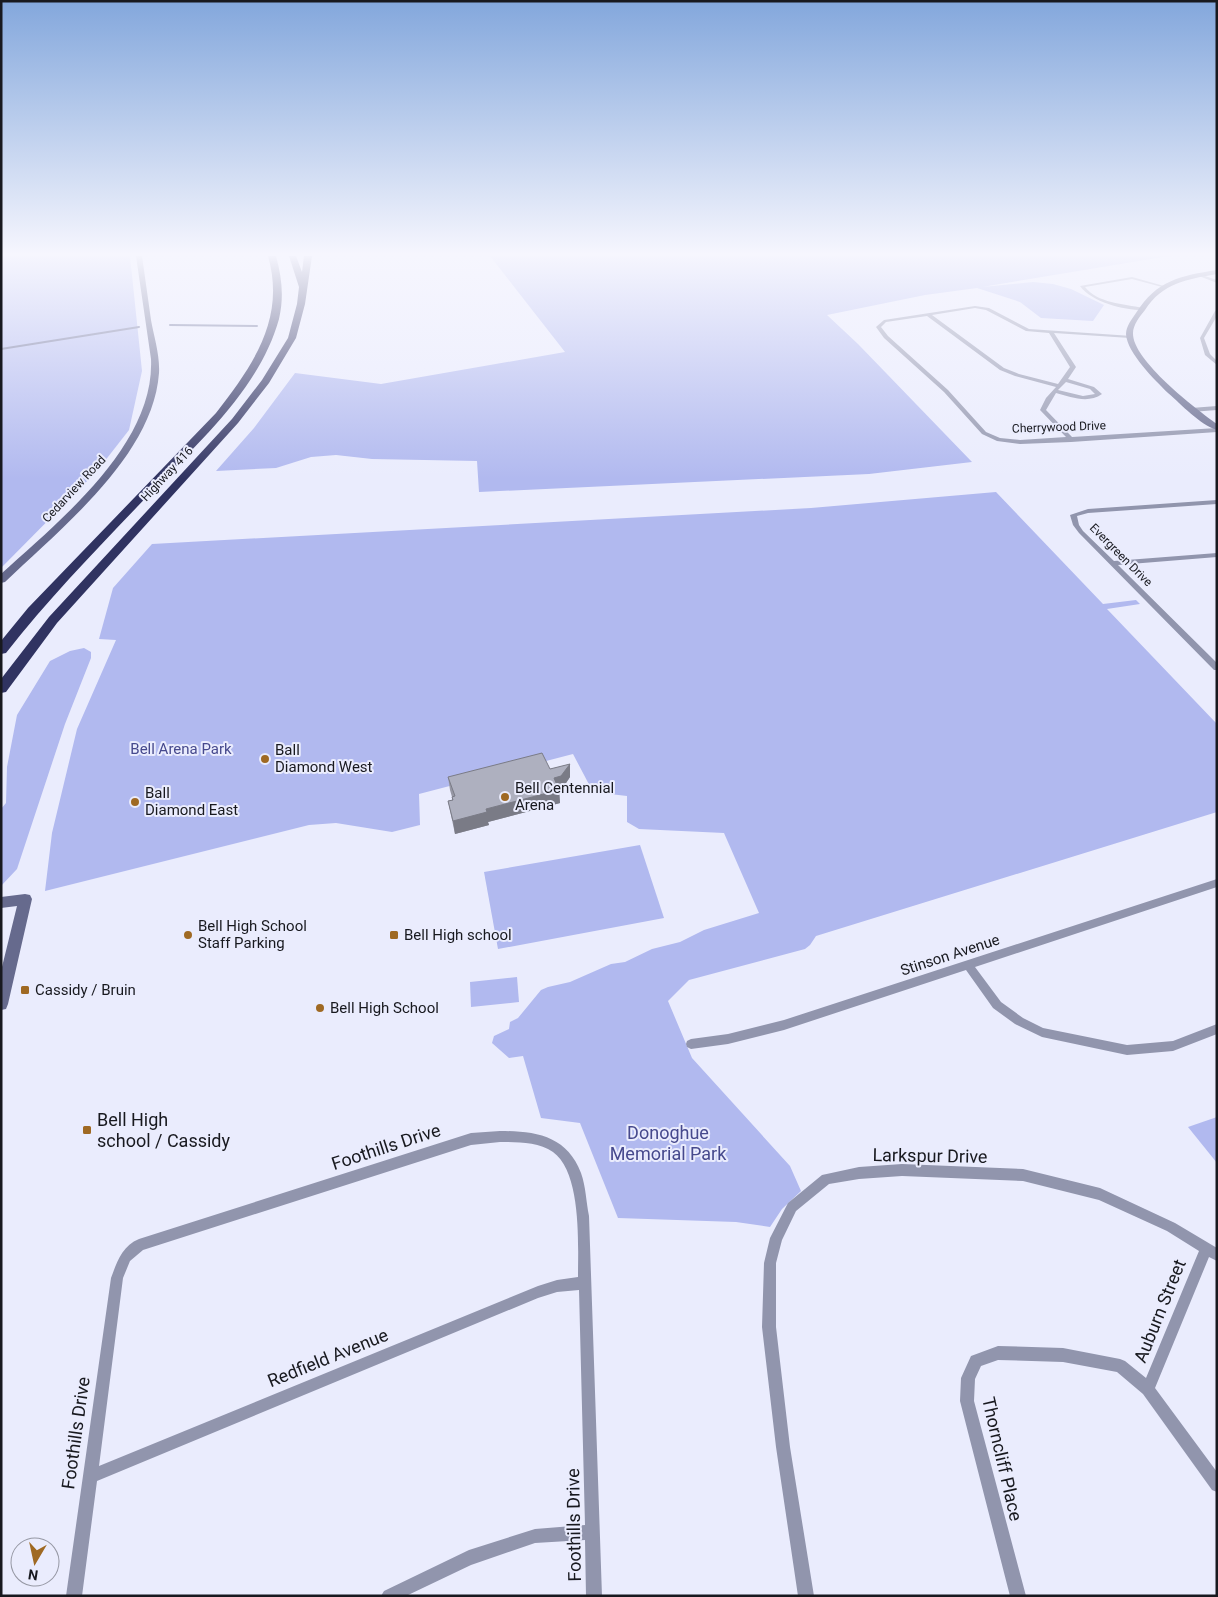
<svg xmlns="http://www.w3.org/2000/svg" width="1218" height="1597" font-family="Roboto,sans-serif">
  <rect width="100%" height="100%" fill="#eaecfd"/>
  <g fill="#b1b9ef">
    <path d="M1 256H130L142 371 129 430 97 471 1 568Z"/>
    <path d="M490 256H1169L982 287 1033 282 1053 284 1071 289 1104 305 1093 321 1041 318 1020 302 977 288 925 295 827 315 858 344 972 462 869 474 479 492 477 461 372 459 336 455 311 457 276 468 216 471 254 428 295 373 381 384 565 352Z"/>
    <path d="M996 492 1103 604 1136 600 1140 604 1107 609 1217 724V812L816 936 810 945 805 949 689 980 668 1001 692 1058 790 1166 801 1191 782 1209 770 1227 736 1222 618 1218 580 1123 541 1118 523 1056 509 1058 492 1043 494 1036 509 1029 510 1022 518 1018 541 990 548 987 570 982 611 964 625 962 652 949 680 942 704 930 759 913 724 833 639 829 627 822V796L593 792 573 754 419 794 420 825 392 832 336 823 309 825 45 891 52 833 77 729 116 640 99 639 113 588 152 544 811 508Z"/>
    <path d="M84 648 91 652V658L65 724 17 869 1 886V809L6 803 7 767 17 715 50 661 70 651Z"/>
    <path d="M640 845 664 918 498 949 484 872Z"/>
    <path d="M517 977 519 1002 471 1007 470 982Z"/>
    <path d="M1217 1117V1163L1188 1127Z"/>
  </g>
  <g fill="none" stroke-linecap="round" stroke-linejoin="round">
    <g stroke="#696e96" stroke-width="2">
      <path d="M170 325 257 326"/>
      <path d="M1 349 139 327"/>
    </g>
    <g fill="#9195ad" fill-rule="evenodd">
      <path d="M1199 274 1217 280V283L1199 276Z"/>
      <path d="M1132 277 1164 286 1162 287 1132 279 1085 287C1097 303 1124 304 1143 308V310C1123 310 1092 302 1080 286Z"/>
      <path d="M975 306 989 308 1029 329 1132 336V338H1130L1054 333 1076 367 1068 379 1094 387 1102 394C1088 404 1071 397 1056 393L1046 410 1072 437 1217 428V432L1071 442 1020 444 997 441 982 434 944 392 884 338 876 327 884 320ZM975 308 986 310 1026 331 1049 333 1070 367 1058 384 1019 374 1004 368 932 315ZM927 316 1000 370 1015 376 1056 387 1046 398 1040 410 1066 437 1020 440 1000 438 986 432 948 390 888 336 881 327 886 322ZM1066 382 1090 389 1095 394 1083 396 1058 390Z"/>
      <path d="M1217 310V316L1204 338 1210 354 1217 361V365L1205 355 1200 338 1215 311Z"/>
      <path d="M1217 406V410L1191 412 1188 410 1191 408Z"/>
      <path d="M1217 500V504L1088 513 1077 516 1079 525 1083 531 1114 561 1217 553V557L1118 565 1217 663V670H1214L1079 533 1073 525 1070 515 1088 509Z"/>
      <path d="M1217 879V887L975 967 1001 1002 1023 1018 1043 1028 1127 1045 1173 1041 1217 1024V1034L1173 1051 1127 1055 1042 1037 1015 1024 993 1008 966 970 784 1030 728 1044 691 1049 687 1047 686 1044 687 1041 691 1039 728 1034 784 1020Z"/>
      <path d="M500 1131C536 1131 567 1136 581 1173 586 1187 586 1202 589 1216L602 1596H586L585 1540 535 1543 471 1565 406 1596H381L384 1591 469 1550 535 1529 585 1525 579 1290 557 1292 538 1298 97 1481 82 1596H66L111 1278C117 1262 122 1246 139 1239L471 1133ZM500 1142C518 1142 538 1142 553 1152 582 1173 578 1245 578 1277L557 1280 538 1286 99 1466 123 1278 130 1261 143 1250 471 1145Z"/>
      <path d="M902 1164 1023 1169 1100 1188 1175 1223 1217 1248V1261L1209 1257 1155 1388 1217 1472V1492L1212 1490 1143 1394 1117 1372 1063 1362 998 1360 981 1366 975 1379 974 1401 1026 1596H1010L960 1401 961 1378 971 1356 998 1346 1063 1348 1120 1359 1125 1361 1146 1378 1199 1251 1167 1231 1099 1200 1023 1181 902 1176 859 1179 829 1184 796 1211 782 1240 776 1263V1327L790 1447 814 1596H798L776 1447 762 1327 764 1263 770 1238 788 1203 822 1175 859 1167Z"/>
    </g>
    <g fill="#666a8d" fill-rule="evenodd">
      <path d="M136 256H142C145 277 148 299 151 320 154 337 160 355 159 373 153 456 61 528 5 582L1 583V574C59 521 155 445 151 359Z"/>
      <path d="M1217 270V274C1188 279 1162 283 1145 310 1140 316 1133 325 1133 333 1132 360 1196 409 1217 424V430C1199 424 1182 405 1168 393 1155 380 1127 353 1126 334 1126 326 1132 319 1136 313 1157 280 1180 276 1217 270Z"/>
      <path d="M25 894 30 895 32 899 8 1004 6 1009 1 1010V971L17 906 1 908V897Z"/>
    </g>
    <g fill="#303361" fill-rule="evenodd">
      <path d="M268 256H276C282 278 284 297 279 319 260 387 203 438 156 487 105 541 52 594 6 653L1 654V641L28 608 216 413C253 365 286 319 268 256Z"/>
      <path d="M289 256H296L302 272 304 256H312L305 304 296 338 269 383 238 423 57 623 6 692 1 693V679L49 617 232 419 262 380 288 338 297 304 299 287Z"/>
    </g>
  </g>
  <path fill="#9697a4" d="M550 769 570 777 562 789 559 790 560 803 488 822 489 825 455 834 448 801 452 800V797L450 790 448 777Z"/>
  <g fill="#7a7b86">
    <path d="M570 764V777L562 789 554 791V778Z"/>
    <path d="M559 790 560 803 488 822 489 825 455 834 453 821 486 809Z"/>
  </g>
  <path fill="#aeb0bf" stroke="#7a7b86" d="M542 753 550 769 570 764 561 776 554 778 559 790 486 809 487 812 453 821 448 801 453 800 452 797 455 796 448 777Z"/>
  <linearGradient id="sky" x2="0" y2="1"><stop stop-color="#83a7dc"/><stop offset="0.53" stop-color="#f6f6fe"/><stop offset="1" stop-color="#f6f6fe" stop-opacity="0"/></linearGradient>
  <rect width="1218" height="479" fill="url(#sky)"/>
  <g fill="#9f6923" stroke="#eaecfd" stroke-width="2">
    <circle cx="265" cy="759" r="5"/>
    <circle cx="505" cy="797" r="5"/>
    <circle cx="135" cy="802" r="5"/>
    <circle cx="188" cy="935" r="5"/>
    <rect x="389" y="930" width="10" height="10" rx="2.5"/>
    <rect x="20" y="985" width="10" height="10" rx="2.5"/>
    <circle cx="320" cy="1008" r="5"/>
    <rect x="82" y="1125" width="10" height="10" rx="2.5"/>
  </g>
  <g text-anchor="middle" stroke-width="4" stroke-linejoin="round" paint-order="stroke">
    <g font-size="12" fill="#18191f" stroke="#eaecfd">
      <text transform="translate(1059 427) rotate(-2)" y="4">Cherrywood Drive</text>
      <text transform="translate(167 474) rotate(-47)" y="4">Highway 416</text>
      <text transform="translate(74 489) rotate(-47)" y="4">Cedarview Road</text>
      <text transform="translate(1121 555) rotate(45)" y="4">Evergreen Drive</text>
    </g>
    <g font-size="15" fill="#46498d" stroke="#eaecfd">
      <text x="181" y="754">Bell Arena Park</text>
    </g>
    <g font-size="15" fill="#18191f" stroke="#eaecfd" text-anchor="start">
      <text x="275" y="755">Ball<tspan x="275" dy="17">Diamond West</tspan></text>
      <text x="515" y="793">Bell Centennial<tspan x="515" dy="17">Arena</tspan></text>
      <text x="145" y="798">Ball<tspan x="145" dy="17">Diamond East</tspan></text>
      <text x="198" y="931">Bell High School<tspan x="198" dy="17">Staff Parking</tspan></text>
      <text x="404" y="940">Bell High school</text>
      <text x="35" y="995">Cassidy / Bruin</text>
      <text x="330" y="1013">Bell High School</text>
    </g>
    <g font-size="15" fill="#18191f" stroke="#eaecfd">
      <text transform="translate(950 955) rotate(-18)" y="5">Stinson Avenue</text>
    </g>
    <g font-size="18" fill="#18191f" stroke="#eaecfd" text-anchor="start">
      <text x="97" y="1126">Bell High<tspan x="97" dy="21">school / Cassidy</tspan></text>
    </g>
    <g font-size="18" fill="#46498d" stroke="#eaecfd">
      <text x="668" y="1139">Donoghue<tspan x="668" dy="21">Memorial Park</tspan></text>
    </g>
    <g font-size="18" fill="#18191f" stroke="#eaecfd">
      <text transform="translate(386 1147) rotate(-18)" y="6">Foothills Drive</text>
      <text transform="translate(930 1156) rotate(1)" y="6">Larkspur Drive</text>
      <text transform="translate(1160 1311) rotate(-68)" y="6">Auburn Street</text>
      <text transform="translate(328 1358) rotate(-22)" y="6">Redfield Avenue</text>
      <text transform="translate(76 1433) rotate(-82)" y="6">Foothills Drive</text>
      <text transform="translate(1002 1459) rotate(77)" y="6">Thorncliff Place</text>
      <text transform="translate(574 1525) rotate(-91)" y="6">Foothills Drive</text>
    </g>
  </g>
  <rect width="1218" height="1597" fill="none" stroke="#18191f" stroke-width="5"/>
  <g transform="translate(35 1562) rotate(189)"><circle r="24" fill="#eaecfd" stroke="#9698a4"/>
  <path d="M0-4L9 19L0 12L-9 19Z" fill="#9f6923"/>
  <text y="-8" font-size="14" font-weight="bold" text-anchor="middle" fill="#18191f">N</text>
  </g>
</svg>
